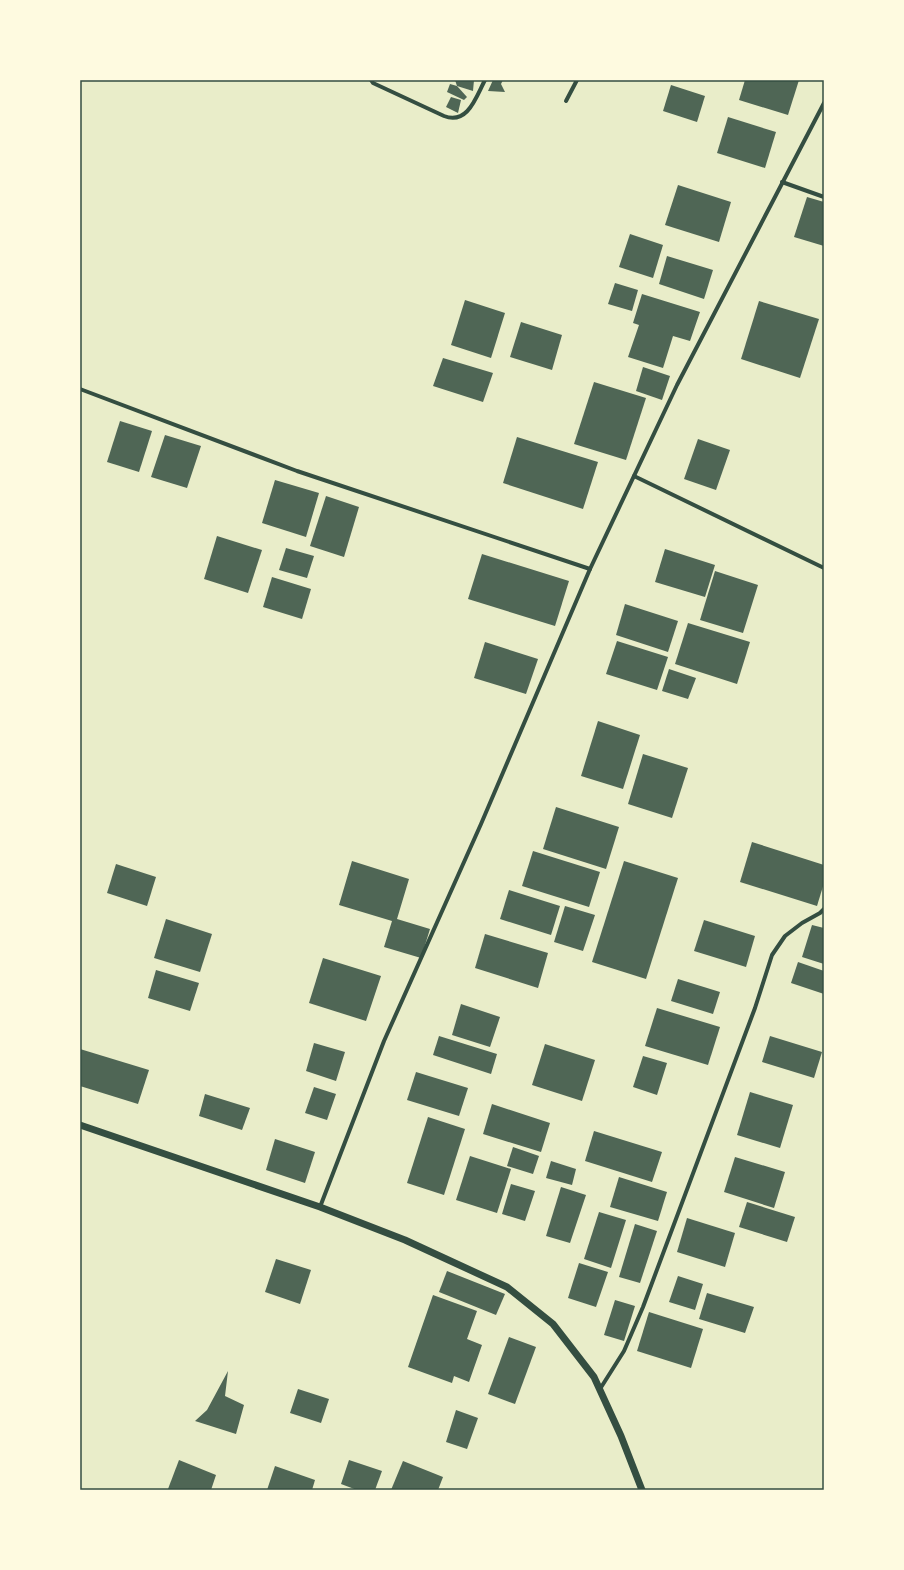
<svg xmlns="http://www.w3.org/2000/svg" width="904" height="1570" font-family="Karla,sans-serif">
  <rect width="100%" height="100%" fill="#e9edc9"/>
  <g fill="#4f6655">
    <path d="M455 80H474L473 91 457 86Z"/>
    <path d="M493 80H503L501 84 505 92 488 91Z"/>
    <path d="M745 80H799L788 115 739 100Z"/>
    <path d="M450 84 457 86 467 97 464 100 447 92Z"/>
    <path d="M671 85 705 96 697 122 663 111Z"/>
    <path d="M451 97 461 100 458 113 446 107Z"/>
    <path d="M728 117 776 132 765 168 717 153Z"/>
    <path d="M678 185 731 202 719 242 665 225Z"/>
    <path d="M807 197 824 202V246L794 237Z"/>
    <path d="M630 234 663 245 653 278 619 267Z"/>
    <path d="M667 256 713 270 704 299 659 284Z"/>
    <path d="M615 283 638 290 632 311 608 304Z"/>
    <path d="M642 294 700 312 690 341 673 336 663 368 628 357 639 325 633 323Z"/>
    <path d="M465 300 505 313 491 358 451 345Z"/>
    <path d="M759 301 819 319 800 378 741 359Z"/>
    <path d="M521 322 562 335 552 370 510 357Z"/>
    <path d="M443 358 493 373 483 402 433 386Z"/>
    <path d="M643 367 670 376 662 400 636 391Z"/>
    <path d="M594 382 646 398 626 460 574 444Z"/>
    <path d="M120 421 152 431 139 472 107 462Z"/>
    <path d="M165 435 201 446 187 488 151 477Z"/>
    <path d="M517 437 598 462 583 509 503 483Z"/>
    <path d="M698 439 730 450 716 490 684 479Z"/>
    <path d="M275 480 319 493 306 537 262 523Z"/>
    <path d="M326 496 359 507 344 557 310 546Z"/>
    <path d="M217 536 262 550 248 593 204 579Z"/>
    <path d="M286 548 314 556 307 578 279 570Z"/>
    <path d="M665 549 715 565 705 597 655 582Z"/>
    <path d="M482 554 569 581 555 626 468 599Z"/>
    <path d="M715 571 758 585 743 633 700 620Z"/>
    <path d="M272 577 311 589 302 619 263 607Z"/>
    <path d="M625 604 678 621 668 652 616 635Z"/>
    <path d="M688 623 750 642 737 684 675 664Z"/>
    <path d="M617 641 668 657 657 690 606 674Z"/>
    <path d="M485 642 538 659 526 694 474 678Z"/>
    <path d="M669 669 696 678 688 699 662 691Z"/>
    <path d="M598 721 640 735 623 789 581 776Z"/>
    <path d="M643 754 688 768 672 818 628 804Z"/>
    <path d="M556 807 619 827 606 869 543 849Z"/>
    <path d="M752 842 824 865V883L817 906 740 882Z"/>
    <path d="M533 851 600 872 589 907 522 886Z"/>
    <path d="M352 861 409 879 397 919 430 929 421 958 384 947 392 921 339 905Z"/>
    <path d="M624 861 678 878 646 979 592 962Z"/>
    <path d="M116 864 156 877 147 906 107 893Z"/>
    <path d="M509 890 560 906 551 935 500 919Z"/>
    <path d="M565 906 595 915 583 951 554 942Z"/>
    <path d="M166 919 212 934 200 972 154 958Z"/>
    <path d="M704 920 755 936 746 967 694 951Z"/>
    <path d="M812 925 824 928V964L802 957Z"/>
    <path d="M485 934 548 953 538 988 475 968Z"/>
    <path d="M323 958 381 976 366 1021 309 1003Z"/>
    <path d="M798 962 824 971V994L791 983Z"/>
    <path d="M156 970 199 983 190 1011 148 998Z"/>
    <path d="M678 979 720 992 713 1014 671 1001Z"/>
    <path d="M461 1004 500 1017 490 1047 452 1035Z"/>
    <path d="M657 1008 720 1027 708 1065 645 1046Z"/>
    <path d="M439 1036 497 1054 491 1074 433 1055Z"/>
    <path d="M770 1036 822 1052 814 1078 762 1062Z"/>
    <path d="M314 1043 345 1052 336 1081 306 1071Z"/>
    <path d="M545 1044 595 1060 582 1101 532 1085Z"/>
    <path d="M80 1049 149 1070 138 1104 80 1086Z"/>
    <path d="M643 1056 667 1063 657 1095 633 1087Z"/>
    <path d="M416 1072 468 1088 459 1116 407 1100Z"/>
    <path d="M314 1087 336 1094 327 1120 305 1113Z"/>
    <path d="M750 1092 793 1105 780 1148 737 1135Z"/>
    <path d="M205 1094 250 1108 242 1130 199 1116Z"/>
    <path d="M492 1104 550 1123 541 1152 483 1134Z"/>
    <path d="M428 1117 465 1129 444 1195 407 1183Z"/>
    <path d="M594 1131 662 1152 652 1182 585 1161Z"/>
    <path d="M275 1139 315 1152 305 1183 266 1170Z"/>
    <path d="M513 1147 539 1156 533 1174 507 1166Z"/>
    <path d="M470 1156 511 1169 497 1213 456 1200Z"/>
    <path d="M735 1157 785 1172 774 1208 724 1192Z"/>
    <path d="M551 1161 576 1169 572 1185 546 1178Z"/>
    <path d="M619 1177 667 1192 658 1221 610 1207Z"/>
    <path d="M511 1184 535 1191 525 1221 502 1214Z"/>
    <path d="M561 1187 586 1195 570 1243 546 1236Z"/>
    <path d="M747 1202 795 1217 787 1242 739 1227Z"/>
    <path d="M599 1212 626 1220 611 1268 584 1259Z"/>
    <path d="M687 1218 735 1233 725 1267 677 1252Z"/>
    <path d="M635 1224 657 1231 640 1283 619 1277Z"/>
    <path d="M276 1259 311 1270 300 1304 265 1292Z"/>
    <path d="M579 1263 608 1272 596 1307 568 1298Z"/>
    <path d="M447 1271 505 1294 496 1315 439 1292Z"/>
    <path d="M678 1276 703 1284 695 1310 669 1302Z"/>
    <path d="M707 1293 754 1307 745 1333 699 1319Z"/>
    <path d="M433 1295 477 1311 467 1339 482 1345 469 1382 454 1376 452 1383 408 1367Z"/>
    <path d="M615 1300 635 1306 624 1341 604 1335Z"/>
    <path d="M649 1312 703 1329 691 1368 637 1351Z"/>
    <path d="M509 1337 536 1347 515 1404 488 1394Z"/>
    <path d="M228 1371 225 1396 244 1405 236 1434 195 1421 207 1410Z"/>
    <path d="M298 1389 329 1399 321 1423 290 1413Z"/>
    <path d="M456 1410 478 1418 467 1449 446 1442Z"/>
    <path d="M179 1460 216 1475 211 1490 168 1489Z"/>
    <path d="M349 1460 382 1471 375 1490H357L341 1484Z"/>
    <path d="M403 1461 443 1477 438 1490H391Z"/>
    <path d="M275 1466 315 1480 312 1490H267Z"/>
  </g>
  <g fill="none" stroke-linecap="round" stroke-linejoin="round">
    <g stroke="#344e41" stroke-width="4">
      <path d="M371 80 373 83 444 116C468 125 476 97 485 80"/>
      <path d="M566 101 577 80"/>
      <path d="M782 182 824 197"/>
      <path d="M80 389 297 471 590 569"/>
      <path d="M634 476 824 568"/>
      <path d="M320 1207 384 1041 481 824 590 569 677 385 824 103"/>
      <path d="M600 1389 624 1351 643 1307 755 1008 772 955 785 936 802 923 820 913 824 909"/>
    </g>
    <path stroke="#344e41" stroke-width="7" d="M80 1125 320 1207 405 1240 507 1287 553 1324 594 1377 621 1436 642 1490"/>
  </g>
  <rect width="904" height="1570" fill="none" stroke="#fefae0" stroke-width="162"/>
  <rect x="81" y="81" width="742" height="1408" fill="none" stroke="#344e41" stroke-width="1.5"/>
</svg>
